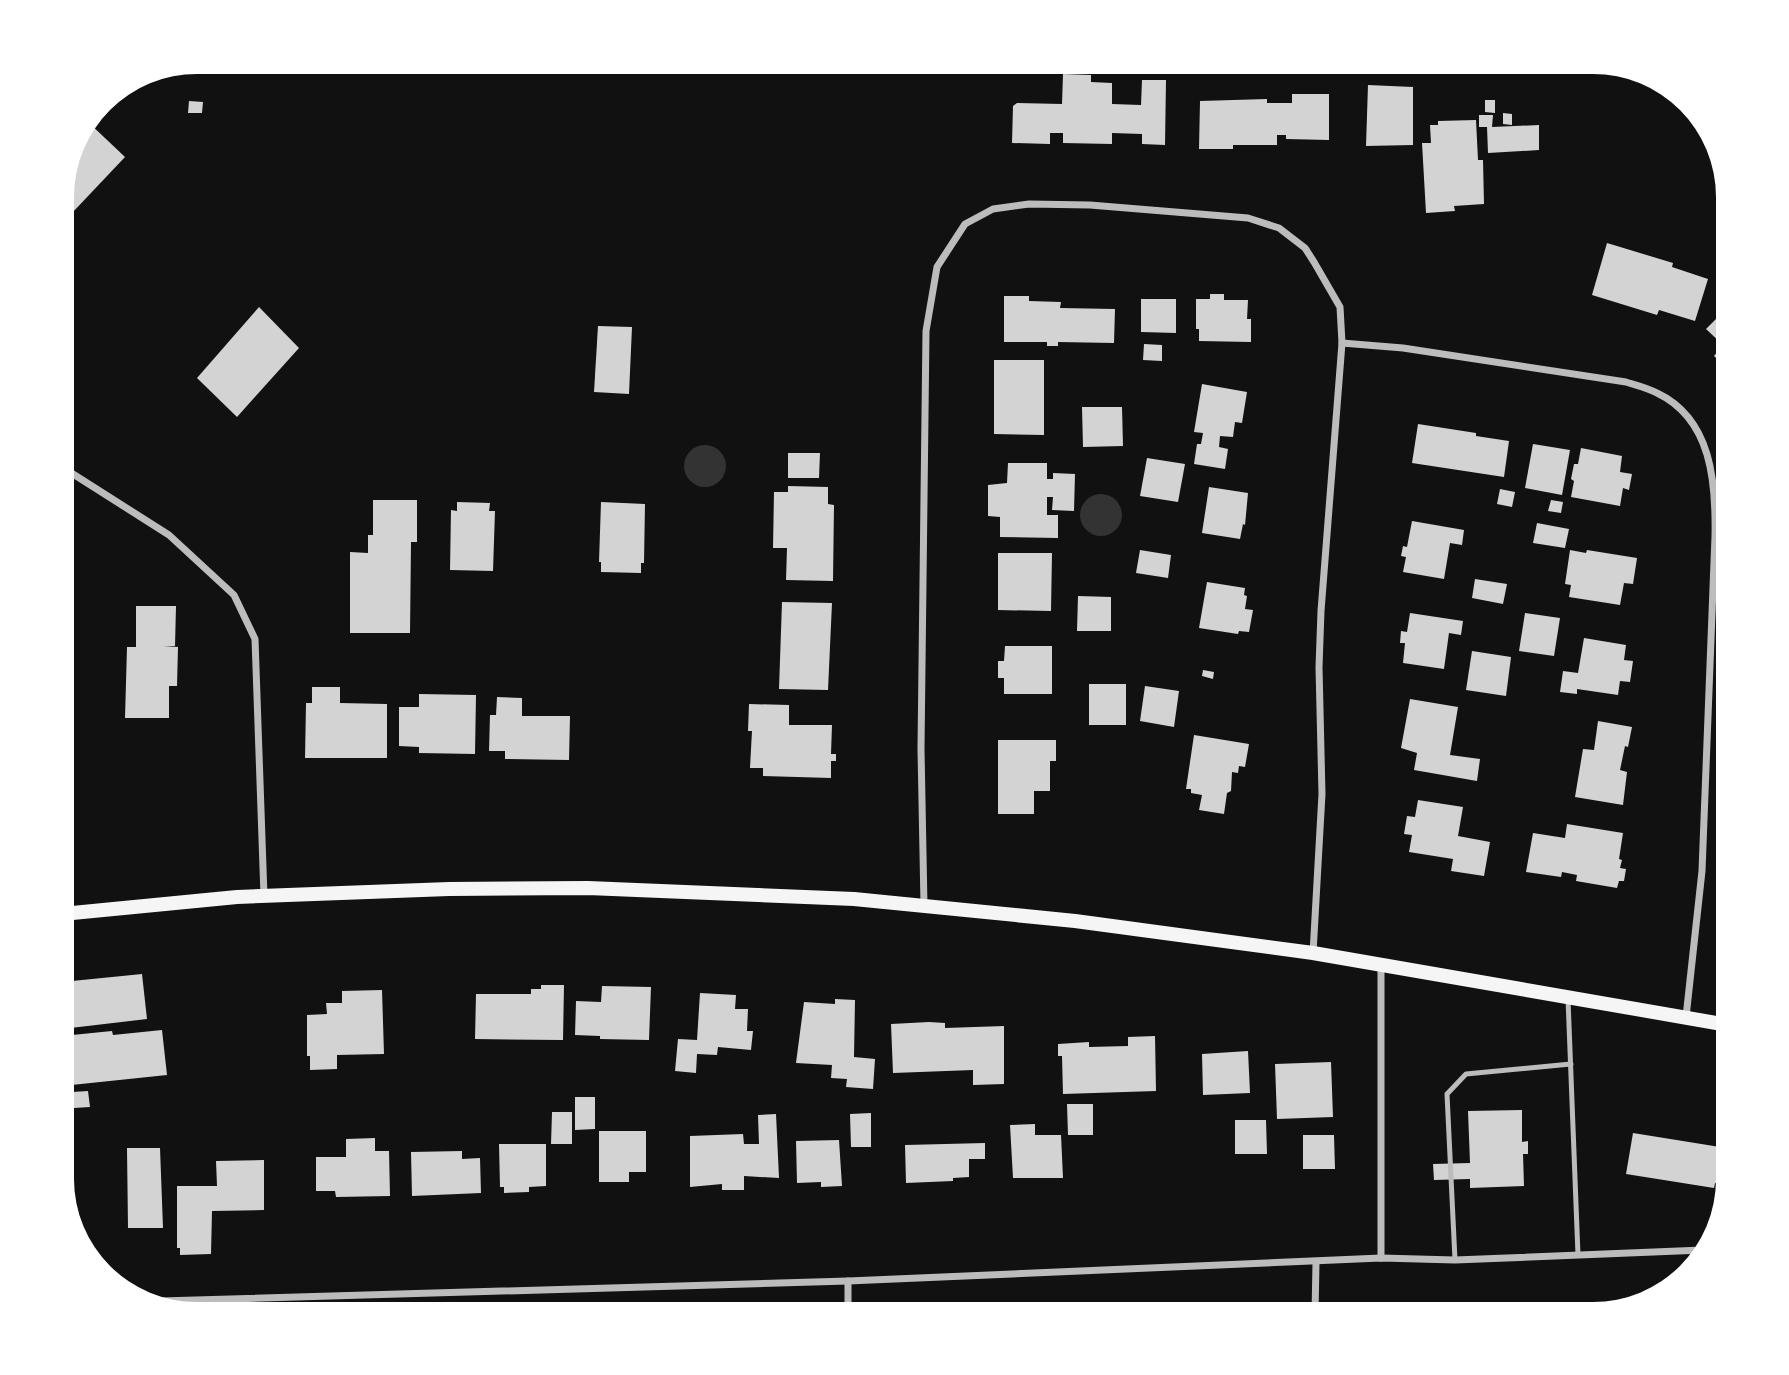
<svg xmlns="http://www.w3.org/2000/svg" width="1789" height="1375" font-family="Literata,serif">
  <rect width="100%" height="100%" fill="#111"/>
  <g fill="#333">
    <circle cx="705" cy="466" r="21"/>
    <circle cx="1101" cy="515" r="21"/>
  </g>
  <g fill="#d3d3d3">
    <path d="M1063 74 1091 75V82L1112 83V104L1141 105 1142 80H1166L1165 145 1142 144V134L1112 133V144L1063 143V133H1050V144L1012 143 1013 106 1017 103 1062 104Z"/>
    <path d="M1368 85 1413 87V145L1366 146Z"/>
    <path d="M1292 94H1329V140L1286 139V135H1277V145H1233V149H1199L1200 101 1267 99V103H1292Z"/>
    <path d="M1485 100H1495V113L1485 112Z"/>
    <path d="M189 101 203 102 202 113H188Z"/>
    <path d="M1503 113 1512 114V125L1503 124Z"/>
    <path d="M1479 115H1493L1492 127 1539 125V150L1488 153 1487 127H1479Z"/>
    <path d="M1476 120 1478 160H1483L1484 204 1454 206 1455 211 1426 213 1422 143H1431L1430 125H1438V121Z"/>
    <path d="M87 121 125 157 72 213 62 203V187L75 136Z"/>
    <path d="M1607 243 1673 263 1672 267 1708 279 1695 321 1659 310 1657 315 1592 295Z"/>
    <path d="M1210 294H1224V300H1248L1247 319H1251V342L1199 341V329H1196V299H1210Z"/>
    <path d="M1004 296H1029V301L1061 302 1060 308 1115 309 1114 343 1058 342V346H1047V342H1004Z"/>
    <path d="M1141 299H1176V333L1141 332Z"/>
    <path d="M259 307 299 348 237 417 197 378Z"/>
    <path d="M1728 307V369L1714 356 1723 345 1706 329Z"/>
    <path d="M598 326 632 327 629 394 594 392Z"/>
    <path d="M1144 344 1162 345V361L1143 360Z"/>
    <path d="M994 360H1044V435L994 434Z"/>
    <path d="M1202 384 1247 392 1242 423 1235 422 1233 437 1220 436 1219 447 1228 449 1225 469 1194 464 1197 444H1201L1203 433 1194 432Z"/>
    <path d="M1082 407H1122L1123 446 1083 447Z"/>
    <path d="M1418 424 1476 433V436L1509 441 1504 477 1412 463Z"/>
    <path d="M1533 444 1570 450 1562 495 1525 488Z"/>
    <path d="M1581 448 1622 456 1620 472 1632 474 1629 490 1623 488 1620 506 1571 497 1574 481 1571 479 1574 464H1578Z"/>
    <path d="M788 453H820L819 478H788Z"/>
    <path d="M1147 458 1185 464 1178 502 1140 496Z"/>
    <path d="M1008 463H1047V479H1053V473L1075 474 1074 511 1052 510 1053 497H1047V515H1058V538L1000 537V517L988 516V485L1007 483Z"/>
    <path d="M788 486 828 487V504L834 505 833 581 786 580 787 548H773L774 492H788Z"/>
    <path d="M1209 487 1248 493 1245 525 1243 524 1240 539 1202 533Z"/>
    <path d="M1500 489 1515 492 1512 507 1497 504Z"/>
    <path d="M373 500H417V542H411L410 633H350V552L368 553V535H373Z"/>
    <path d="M1551 500 1563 502 1561 513 1548 511Z"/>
    <path d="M457 502 490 503 489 511H495L493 571 450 570 451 510 457 511Z"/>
    <path d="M601 502 645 504 644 563H641V573L601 572V562H599Z"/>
    <path d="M1412 521 1464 530 1462 545 1450 543 1444 579 1403 572 1406 557 1401 556 1403 546 1407 547Z"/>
    <path d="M1537 523 1569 529 1565 548 1533 543Z"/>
    <path d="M1140 550 1171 555 1168 578 1136 573Z"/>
    <path d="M1570 550 1586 553 1587 550 1637 558 1633 584 1624 583 1620 605 1569 597 1571 585 1565 584Z"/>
    <path d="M998 553H1052L1051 611 998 610Z"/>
    <path d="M1475 579 1507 584 1503 604 1472 598Z"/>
    <path d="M1207 582 1245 588 1244 595 1247 596 1245 609 1253 610 1249 632 1239 631 1238 634 1199 628Z"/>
    <path d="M1078 596 1111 597V631H1077Z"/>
    <path d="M782 602 832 603 828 690 779 689Z"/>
    <path d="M136 606H176L175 646H164L178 647 177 686H169V718H125L127 647H136Z"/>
    <path d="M1410 613 1463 621 1461 635 1449 633 1444 669 1403 663 1405 643H1400L1401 631 1407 632Z"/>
    <path d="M1525 613 1560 618 1554 656 1519 651Z"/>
    <path d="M62 626H70L67 676H62Z"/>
    <path d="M1584 638 1626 645 1624 660 1633 661 1630 682 1620 681 1618 695 1577 689V694L1560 692 1563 671 1578 673Z"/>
    <path d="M1005 646H1052V694H1004V678H998V661H1004Z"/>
    <path d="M1472 651 1511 657 1506 696 1466 690Z"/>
    <path d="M1203 670 1214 672 1213 679 1202 676Z"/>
    <rect x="1089" y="684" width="37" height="41"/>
    <path d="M1145 686 1179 691 1174 727 1140 721Z"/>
    <path d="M312 687H340V703L387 704V758H305L306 703H312Z"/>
    <path d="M419 694 476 695 475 754 419 753V747L399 746V707H419Z"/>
    <path d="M497 697 522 698V716H570L569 760 505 759V751H489L490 715H496Z"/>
    <path d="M1410 699 1458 707 1450 755 1480 759 1477 781 1414 770 1417 753 1401 748Z"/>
    <path d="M749 704 789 705V725H832L831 754H836V761H831V778L763 776V768H750L752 731H748Z"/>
    <path d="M1598 721 1632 727 1628 747 1625 746 1620 770 1627 772 1623 805 1575 797 1583 749 1594 750Z"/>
    <path d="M1194 735 1249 744 1245 767 1239 766 1238 773 1232 772 1231 791 1227 793 1224 814 1199 810 1202 795 1191 793V789H1186Z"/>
    <path d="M998 740H1056V761H1050V791H1034V814H998Z"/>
    <path d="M1418 800 1463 807 1458 836 1490 842 1484 876 1451 871 1453 859 1409 852 1412 835 1404 834 1407 816 1415 817Z"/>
    <path d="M1567 824 1623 833 1619 859 1622 860 1620 868 1626 869 1624 881H1619L1617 888 1576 881 1577 875 1562 872 1561 877 1526 872 1533 833 1565 838Z"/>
    <path d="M142 974 147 1019 62 1029V982Z"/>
    <path d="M541 985H564L563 1040 475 1039 476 994H531V989H541Z"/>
    <path d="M602 986 651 987 649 1040 600 1039V1036L575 1035 576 1001 601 1002Z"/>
    <path d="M382 990 384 1054 337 1055V1069L310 1070V1056H307V1015L327 1014 326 1003H342V991Z"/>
    <path d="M700 993 736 995 735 1009H748L747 1031H753L751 1050 718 1047 717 1055 697 1054 696 1073 675 1071 678 1039 697 1040Z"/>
    <path d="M835 999 855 1000 854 1057 875 1059 873 1089 846 1087 847 1079 831 1078 832 1065 796 1063 804 1002 835 1004Z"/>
    <path d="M929 1022 945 1023V1028L1004 1026V1084L973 1085V1070L893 1073 891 1024Z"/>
    <path d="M162 1030 167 1075 62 1086V1036L112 1031 113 1035Z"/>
    <path d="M1155 1036 1156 1091 1063 1094 1062 1056H1058V1044L1089 1042V1047L1128 1046V1037Z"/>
    <path d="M1248 1051 1250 1093 1203 1095 1202 1054Z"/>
    <path d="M1331 1062 1333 1117 1277 1119 1275 1064Z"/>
    <path d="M88 1091 90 1107 74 1108 72 1092Z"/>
    <path d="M575 1097H595V1129L575 1130Z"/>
    <path d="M1067 1104H1093V1135H1068Z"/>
    <path d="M1522 1110V1142L1528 1141V1154H1523L1524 1186 1470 1188V1179L1434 1180 1433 1164 1470 1163 1468 1111Z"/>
    <path d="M552 1112H572V1144H551Z"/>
    <path d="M871 1113V1147H851L850 1114Z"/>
    <path d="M776 1114 779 1178 744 1176V1190H722V1184L690 1187V1136L743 1134 744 1144H759L758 1115Z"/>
    <path d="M1235 1120H1266L1267 1154H1235Z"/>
    <path d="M1035 1124V1135H1061L1063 1178H1013L1010 1125Z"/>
    <path d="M599 1131H646V1172H629V1182H599Z"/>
    <path d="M1633 1133 1720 1147 1721 1143 1728 1144V1179L1726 1185 1715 1183 1714 1188 1626 1174Z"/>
    <path d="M1303 1135H1334L1335 1169H1303Z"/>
    <path d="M375 1138V1151H389L390 1196 336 1197 335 1191H316V1157H346V1139Z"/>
    <path d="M839 1140 842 1186 821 1187V1182L797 1183 796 1141Z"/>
    <path d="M985 1143V1159H969V1177L953 1178V1181L906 1183 905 1145Z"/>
    <path d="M499 1144H546V1186L529 1187V1192L504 1193V1187H500Z"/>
    <path d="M127 1148H160L163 1228H128Z"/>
    <path d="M462 1151V1159L480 1158 481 1193 412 1196 411 1152Z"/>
    <path d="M264 1160V1210L212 1211 211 1254 180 1255V1248H177V1186H217L216 1161Z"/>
  </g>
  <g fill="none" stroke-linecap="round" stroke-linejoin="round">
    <g stroke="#bcbcbc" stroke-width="5">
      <path d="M1568 999 1578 1255"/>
      <path d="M1455 1260 1447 1094 1466 1074 1571 1064"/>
    </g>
    <g stroke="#bcbcbc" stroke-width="7">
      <path d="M1342 343 1403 348 1626 382C1636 385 1648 388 1657 393 1712 419 1716 483 1715 536L1702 871 1686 1017"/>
      <path d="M62 467 169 535 234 595 255 639 264 896"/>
      <path d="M924 905 921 749 926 331 937 267 965 224 993 209 1029 204 1090 205 1248 218 1279 228 1305 248 1314 262 1340 307 1342 343 1321 611 1319 667 1322 794 1313 953"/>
      <path d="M1381 966V1258"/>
      <path d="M229 1300V1314"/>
      <path d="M160 1301 848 1281 1381 1258 1455 1260 1703 1250"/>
      <path d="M848 1314V1281"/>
      <path d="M1315 1314 1316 1263"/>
    </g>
    <path stroke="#f5f5f5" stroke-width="14" d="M62 914 237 897 449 889 588 888 854 899 1075 921 1313 953 1728 1025"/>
  </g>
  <path d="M0 0H1789V1375H0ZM197 74H1593A123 123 0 0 1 1716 197V1179A123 123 0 0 1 1593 1302H197A123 123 0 0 1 74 1179V197A123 123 0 0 1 197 74Z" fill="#fff" fill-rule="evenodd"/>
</svg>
